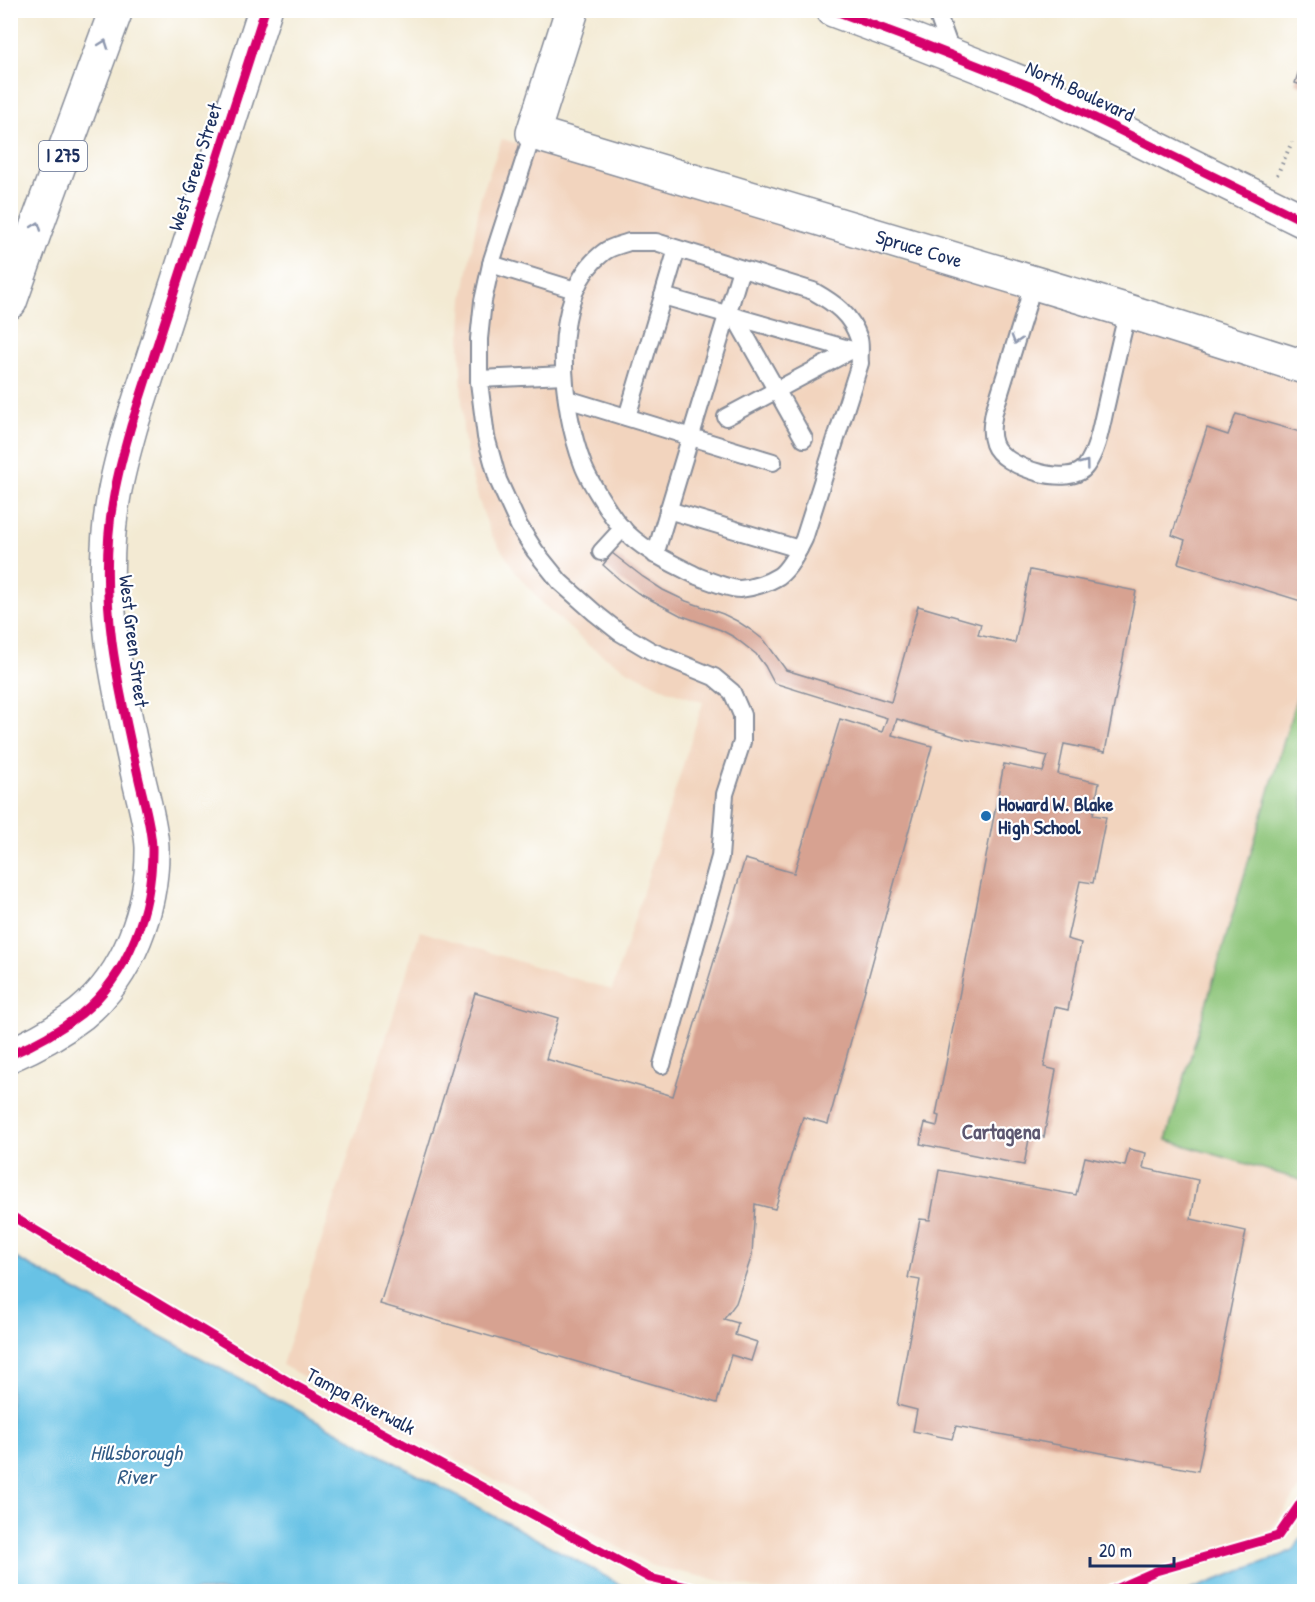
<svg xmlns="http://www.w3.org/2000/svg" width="1315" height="1602" font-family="'Patrick Hand',sans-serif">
  <rect width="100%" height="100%" fill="#fff"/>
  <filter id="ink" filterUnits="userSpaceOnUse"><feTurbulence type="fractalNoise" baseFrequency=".0167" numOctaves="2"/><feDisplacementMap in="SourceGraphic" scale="12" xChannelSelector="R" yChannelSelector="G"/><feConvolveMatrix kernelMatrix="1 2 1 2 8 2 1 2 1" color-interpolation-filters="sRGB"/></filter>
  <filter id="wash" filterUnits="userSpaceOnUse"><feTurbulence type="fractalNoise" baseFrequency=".008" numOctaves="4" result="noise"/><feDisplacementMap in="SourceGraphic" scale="24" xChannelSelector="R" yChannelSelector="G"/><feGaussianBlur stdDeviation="1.35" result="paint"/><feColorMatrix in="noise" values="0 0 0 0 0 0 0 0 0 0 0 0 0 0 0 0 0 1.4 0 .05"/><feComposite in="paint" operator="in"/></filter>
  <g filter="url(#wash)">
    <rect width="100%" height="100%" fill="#f3ead3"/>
    <path fill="#f2d4be" d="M502 139 1304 378V1483L1271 1529 1092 1591H768L653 1566 282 1365 420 931 612 990 703 702 667 690 625 669 590 647 543 604 517 574 491 534 481 507 468 464 463 429 460 345 463 299 481 196Z"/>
    <path fill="#8cc478" stroke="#547a6b" stroke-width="1.5" d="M1304 673V1181L1166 1140Z"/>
    <g fill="#68c2e5" stroke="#4278a2" stroke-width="1.5">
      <path d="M10 1255 570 1557 632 1591H11Z"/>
      <path d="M1304 1534V1591H1187L1283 1555 1294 1549Z"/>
    </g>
    <g id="blocks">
      <g fill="#d7a291">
        <path d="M1304 54V86L1295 83Z"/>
        <path d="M1236 414 1304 433V602L1178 563 1185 540 1172 535 1207 428 1228 435Z"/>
        <path d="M612 553 643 577 663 590 686 601 723 614 737 621 751 630 765 641 786 670 891 702 918 606 981 624 978 635 1015 643 1030 570 1136 591 1105 752 1064 744 1058 774 1099 783 1093 815 1106 817 1093 883 1080 881 1067 939 1081 943 1068 1010 1055 1007 1044 1067 1056 1070 1044 1137 1030 1134 1024 1165 920 1144 925 1123 937 1126 939 1116 936 1115 1004 764 1043 772 1048 756 964 739 897 719 892 735 932 746 828 1124 803 1117 775 1209 755 1204 752 1255 736 1303 724 1319 738 1323 735 1335 757 1342 751 1361 731 1355 717 1403 380 1304 475 993 558 1018 546 1059 673 1096 745 859 794 873 840 719 882 732 887 718 774 683 765 666 756 654 734 637 721 630 680 615 638 593 620 580 603 565Z"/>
        <path d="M1129 1149 1146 1153 1143 1168 1198 1180 1191 1219 1246 1231 1198 1471 956 1426 952 1439 913 1431 917 1410 897 1405 920 1280 908 1278 920 1219 930 1220 939 1170 1076 1195 1085 1157 1125 1166Z"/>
      </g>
    </g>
  </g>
  <g filter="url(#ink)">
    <use href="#blocks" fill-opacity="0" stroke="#878c98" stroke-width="1.5"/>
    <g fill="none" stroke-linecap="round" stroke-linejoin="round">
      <g stroke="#878c98" stroke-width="20">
        <g id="lane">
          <path d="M936 10 952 54"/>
          <path d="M533 133 492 260 483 301 479 339V382L486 437 498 480 519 526 535 551 560 582 595 613 619 632 651 651 714 677 732 692 742 715V742L725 794 720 857 662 1065"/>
          <path d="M629 242H656L813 291C834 303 851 314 859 339 861 346 859 356 860 363L804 539C798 551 790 568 779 576 768 583 752 588 740 589 729 589 707 580 697 576 670 562 642 550 621 527 611 516 588 479 583 465 561 408 547 294 604 252 610 247 621 245 629 242Z"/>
          <path d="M491 264 575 290"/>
          <path d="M1032 283 1028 302 994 412C992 423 990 433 994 444 1002 467 1071 489 1086 466 1098 449 1101 426 1106 405 1113 374 1120 342 1128 311"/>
          <path d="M663 296 859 352"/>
          <path d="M735 317 804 439"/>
          <path d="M479 379 564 375"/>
          <path d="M567 399 773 462"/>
          <path d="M627 417 677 249"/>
          <path d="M726 417 852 350"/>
          <path d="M668 510 799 549"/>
          <path d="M601 552 623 528"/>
          <path d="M655 555 741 269"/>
        </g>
      </g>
      <g stroke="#878c98" stroke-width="36">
        <g id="street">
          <path id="s1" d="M572 10 533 133 1128 311 1304 367"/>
        </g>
      </g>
      <g stroke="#878c98" stroke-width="36">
        <g id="secondary">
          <path d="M833 10 900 35 1032 87 1304 221"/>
          <path d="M10 1055C36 1044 59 1031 81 1014 129 975 153 908 152 847 151 825 144 802 139 780 129 734 118 688 112 642 106 594 105 548 113 501 117 475 124 451 131 426L265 10"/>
        </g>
      </g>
      <g stroke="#878c98" stroke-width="36">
        <path id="highway" d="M10 302 36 228 116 10"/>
      </g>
      <path stroke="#878c98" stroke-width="4" stroke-dasharray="1.5 4.5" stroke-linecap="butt" d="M1277 175 1292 142"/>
      <use href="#lane" stroke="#fff" stroke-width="16"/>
      <use href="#street" stroke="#fff" stroke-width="33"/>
      <use href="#secondary" stroke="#fff" stroke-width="33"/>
      <use href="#highway" stroke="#fff" stroke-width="33"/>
      <g stroke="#fff" stroke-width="13">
        <g id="cycleway">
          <path d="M833 10 900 35 1032 87 1304 221"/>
          <path d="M10 1055C36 1044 59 1031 81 1014 129 975 153 908 152 847 151 825 144 802 139 780 129 734 118 688 112 642 106 594 105 548 113 501 117 475 124 451 131 426L265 10"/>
          <path d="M10 1215 294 1385 650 1578 708 1592"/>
          <path d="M1108 1592 1156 1571 1278 1536 1304 1498"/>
        </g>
      </g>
      <use href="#cycleway" stroke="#d6006c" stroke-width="9"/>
    </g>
    <defs><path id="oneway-chevron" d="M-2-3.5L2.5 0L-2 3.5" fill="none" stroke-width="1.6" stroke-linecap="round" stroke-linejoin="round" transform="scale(1.5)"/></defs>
    <g stroke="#8d97ae">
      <use href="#oneway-chevron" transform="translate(104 44) rotate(-70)"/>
      <use href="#oneway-chevron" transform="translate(37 226) rotate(-70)"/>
      <use href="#oneway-chevron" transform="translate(1016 340) rotate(107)"/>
      <use href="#oneway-chevron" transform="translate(1085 464) rotate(-53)"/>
    </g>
  </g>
  <circle fill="#1f6fb2" stroke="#fff" stroke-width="2" cx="986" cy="816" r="6"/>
  <g text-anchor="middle" stroke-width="4.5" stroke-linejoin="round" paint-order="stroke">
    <rect fill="#fff" stroke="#5f6d8e" stroke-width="1.5" x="39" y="141" width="48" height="30" rx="4.5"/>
    <g font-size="18" font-weight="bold" fill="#1b2f5e">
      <text x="63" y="162">I 275</text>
    </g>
    <g font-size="20" fill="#1b2f5e" stroke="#fff">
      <text transform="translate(1080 91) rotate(25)" y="7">North Boulevard</text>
      <text transform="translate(195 167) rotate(-72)" y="7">West Green Street</text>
      <text dy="7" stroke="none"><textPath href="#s1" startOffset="532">Spruce Cove</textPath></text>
      <text transform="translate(134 641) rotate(83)" y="7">West Green Street</text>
      <text transform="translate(361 1401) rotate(28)" y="7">Tampa Riverwalk</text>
    </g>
    <g font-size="20" font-weight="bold" fill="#1b2f5e" stroke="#fff" text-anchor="start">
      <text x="998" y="811">Howard W. Blake<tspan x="998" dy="23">High School</tspan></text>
    </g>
    <g font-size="21" font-weight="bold" fill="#5d5770" stroke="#fff">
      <text x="1001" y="1139">Cartagena</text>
    </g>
    <g font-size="21" font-style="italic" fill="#325b86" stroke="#fff">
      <text x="136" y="1460">Hillsborough<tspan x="136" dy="24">River</tspan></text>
    </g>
  </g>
  <rect width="1315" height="1602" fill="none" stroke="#fff" stroke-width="36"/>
  <path d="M1090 1557v9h84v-9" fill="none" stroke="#1b2f5e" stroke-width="3"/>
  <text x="1099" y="1557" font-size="18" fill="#1b2f5e" stroke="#ffffff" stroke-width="4.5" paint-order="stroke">20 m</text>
</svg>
